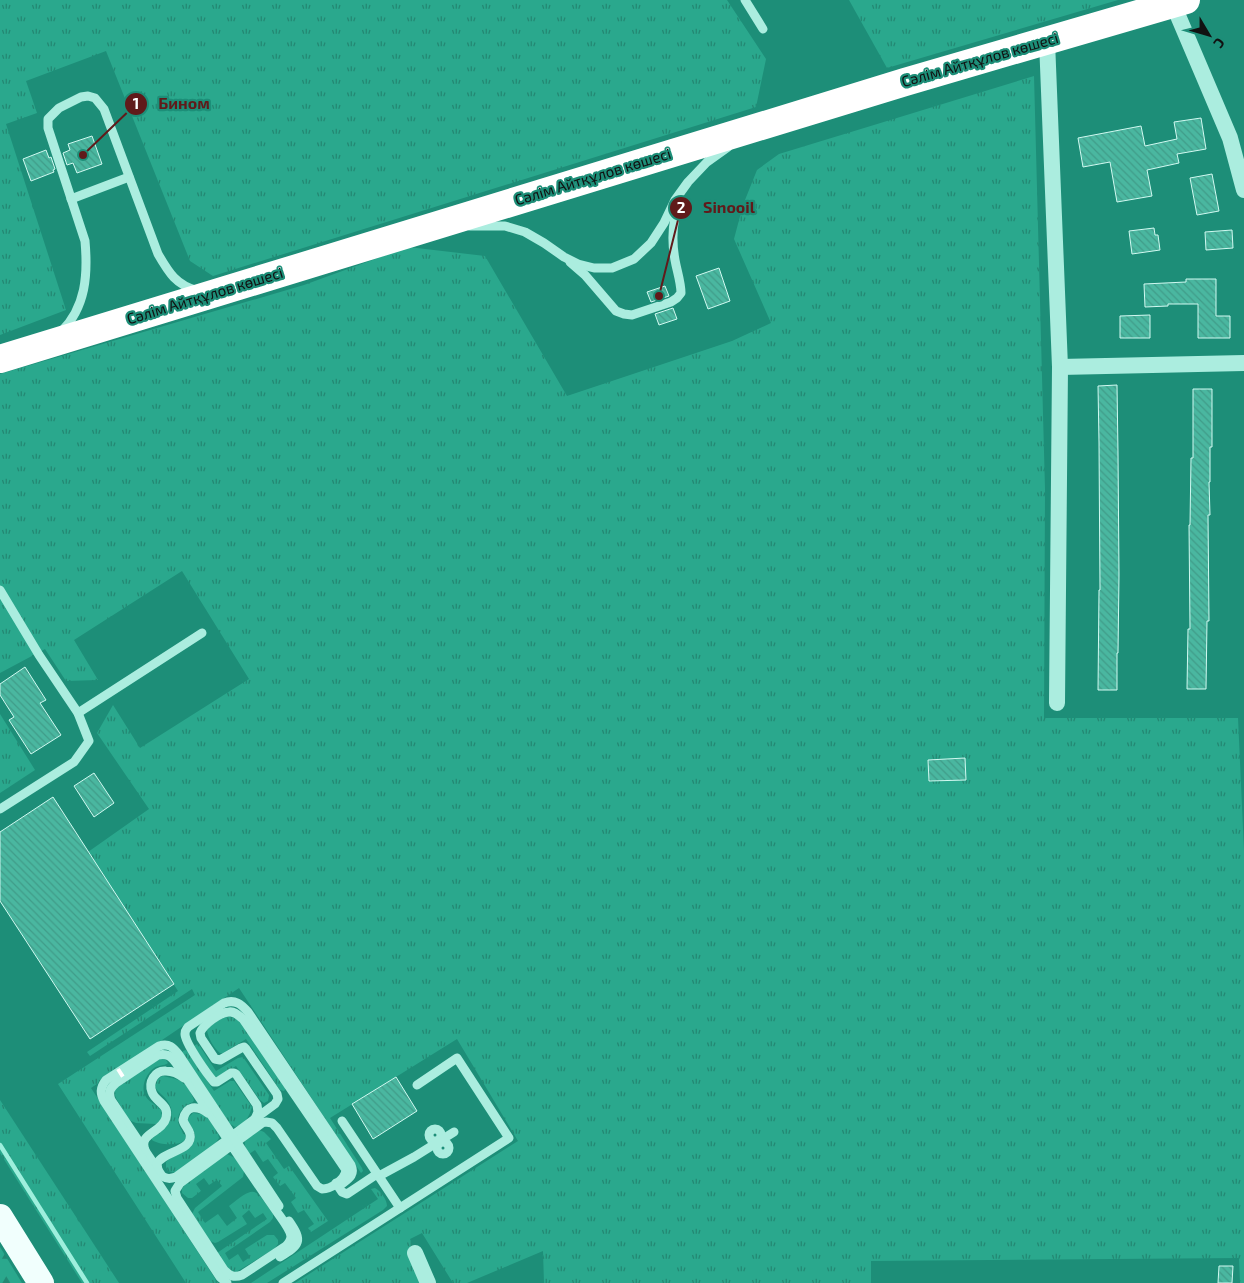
<svg xmlns="http://www.w3.org/2000/svg" width="1244" height="1283" font-family="'Exo 2',sans-serif">
  <defs>
    <pattern id="grass-tufts" width="24" height="20" patternUnits="userSpaceOnUse" patternTransform="scale(1.25)"><rect width="24" height="20" fill="#2aa88d"/><path d="M3 7l-1-3M5 7V3M7 7l1-3M15 17l-1-3M17 17v-4M19 17l1-3" fill="none" stroke="#238772"/></pattern>
    <pattern id="forest-firs" width="22" height="20" patternUnits="userSpaceOnUse" patternTransform="scale(1.25)"><rect width="22" height="20" fill="#2aa88d"/><path d="M5 1l3.5 6h-7zM16 11l3.5 6h-7z" fill="#238772"/></pattern>
    <pattern id="building-back-hatch" width="6" height="6" patternUnits="userSpaceOnUse" patternTransform="scale(1.25)"><rect width="6" height="6" fill="#4ab7a0"/><path d="M-1 5l2 2M0 0l6 6M5-1l2 2" fill="none" stroke="#409c89"/></pattern>
  </defs>
  <rect width="100%" height="100%" fill="#1d8e78"/>
  <g fill="url(#grass-tufts)">
    <path d="M0 0H727L766 59 756 107 213 276 190 261 106 51 26 81 37 113 6 124 66 310 0 335Z"/>
    <path d="M849 0H1118L887 68Z"/>
    <path d="M1034 76 1045 489 1044 718H1238L1244 851V1283H1240L1239 1258 871 1261V1283H544L543 1251 467 1283H453L422 1233 410 1239 415 1253 424 1283H295L518 1141 457 1039 330 1118 362 1168 363 1171 361 1173 239 988 91 1088 218 1283H186L58 1084 195 995 192 989 90 1056 87 1052 178 991 88 852 149 809 97 733 113 705 140 748 249 679 182 571 74 640 98 680 66 681 45 649 0 673V374L304 285 408 247 485 256 567 396 732 341 771 323 734 239 743 205 757 170 779 154Z"/>
    <path d="M0 714 35 770 0 793Z"/>
    <path d="M230 1016 241 1022 286 1088 284 1091 280 1090 246 1039 223 1053H220C214 1048 208 1038 207 1030 213 1023 221 1018 230 1016Z"/>
    <path d="M197 1044 199 1045 216 1071 238 1058 243 1057 269 1095 268 1101 264 1103 260 1100 236 1066 217 1077 213 1076 194 1046Z"/>
    <path d="M186 1050 214 1091 230 1081H234L252 1107C249 1117 245 1124 235 1127L229 1123 183 1054V1051Z"/>
    <path d="M161 1058 166 1060 168 1063C164 1066 158 1065 154 1068 146 1074 140 1087 146 1097 149 1102 157 1105 161 1110L162 1118 159 1122 156 1124 136 1123 131 1121 127 1117 116 1098 114 1092 116 1087Z"/>
    <path d="M163 1076C181 1080 187 1081 194 1100L193 1102C185 1105 177 1112 178 1122 179 1127 184 1133 186 1137L184 1141C177 1146 159 1145 152 1140V1138C163 1130 179 1118 168 1102 165 1096 158 1093 155 1087 155 1082 158 1078 163 1076Z"/>
    <path d="M0 1100 119 1283H82L0 1153Z"/>
    <path d="M193 1113C205 1114 207 1116 214 1126 216 1130 218 1133 219 1138L215 1144 175 1173 168 1171 166 1167V1162C175 1153 201 1149 194 1131 192 1127 189 1124 187 1121L189 1117Z"/>
    <path d="M259 1130 264 1132 271 1139 266 1143 284 1169 289 1166 328 1221 311 1232 308 1228 314 1224 304 1210 298 1213 291 1202 296 1198 285 1183 280 1186 273 1177 278 1173 268 1159 263 1162 255 1150 249 1154C246 1150 244 1145 245 1140Z"/>
    <path d="M227 1154 235 1158 244 1171 243 1177 198 1212 205 1223 218 1214 227 1226 237 1218 229 1206C256 1185 254 1187 273 1214V1218L270 1222 225 1253 229 1260 238 1254 243 1262 250 1257 245 1249 267 1235H274L278 1240V1244L274 1249 236 1272 229 1270 217 1253 267 1219 263 1213 255 1218 249 1210 242 1216 247 1224 218 1242 215 1243 210 1241 192 1214 195 1208 222 1186 217 1180 209 1185 204 1178 196 1184 201 1191 192 1198H188L182 1193V1189L186 1183 222 1156Z"/>
    <path d="M375 1188C381 1191 387 1200 387 1206L383 1210 267 1283H251L378 1199 371 1189Z"/>
  </g>
  <path fill="url(#forest-firs)" d="M0 1247 22 1283H0Z"/>
  <g fill="none" stroke-linecap="round" stroke-linejoin="round">
    <path stroke="#9eefdd" stroke-width="4.5" d="M0 1145 87 1283"/>
  </g>
  <g fill="url(#building-back-hatch)" stroke="#d1f9f1">
    <path d="M1201 118 1206 149 1177 154 1179 163 1147 170 1152 196 1117 202 1110 162 1083 167 1078 138 1141 126 1145 146 1177 139 1174 122Z"/>
    <path d="M92 136 102 164 77 173 73 163 67 165 63 153 70 150 68 144Z"/>
    <path d="M46 150 49 158 51 157 55 169 53 170 54 172 31 181 23 159Z"/>
    <path d="M1212 174 1219 211 1197 215 1190 178Z"/>
    <path d="M1154 228 1155 235H1158L1160 250 1132 254 1129 231Z"/>
    <path d="M1232 230 1233 248 1206 250 1205 232Z"/>
    <path d="M719 268 730 301 708 309 696 276Z"/>
    <path d="M1186 279H1216V316H1230V338H1198V304H1168V306L1145 307 1144 284 1186 282Z"/>
    <path d="M665 286 669 296 651 302 647 292Z"/>
    <path d="M673 308 677 319 659 325 655 314Z"/>
    <path d="M1150 315V338H1120V316Z"/>
    <path d="M1117 385 1118 453 1119 575 1118 653H1117V690H1098L1099 590H1100L1099 443 1098 386Z"/>
    <path d="M1193 389H1212V447H1210V482H1209L1210 515H1208L1209 621H1207L1206 689H1187L1188 629H1190L1189 525H1190L1191 458H1193Z"/>
    <path d="M25 667 46 700 40 703 61 735 31 754 9 720 14 717 0 695V684Z"/>
    <path d="M965 758 966 780 929 781 928 760Z"/>
    <path d="M94 773 114 803 94 817 74 786Z"/>
    <path d="M53 797 174 984 90 1039 0 901V832Z"/>
    <path d="M396 1077 417 1111 373 1139 352 1104Z"/>
    <path d="M1219 1266H1233L1232 1283H1218Z"/>
  </g>
  <g fill="none" stroke-linecap="round" stroke-linejoin="round">
    <g stroke="#abeddf" stroke-width="9">
      <path d="M745 0 763 29"/>
      <path d="M71 199 129 177"/>
      <path d="M470 226H505L525 232 544 243 564 257 578 264 594 268H612L634 259 651 243 664 223 675 200 688 182 707 162 728 147"/>
      <path d="M570 262 585 275 616 311 624 314 632 315 671 302 677 298 681 293C681 284 678 274 676 265 671 242 671 221 681 199"/>
      <path d="M61 332C86 307 88 275 85 241L48 128V119L59 108 81 97 88 96 95 98 104 109 158 254C169 273 176 285 198 291"/>
      <path d="M0 590 39 655 78 713 89 741 74 762 0 809"/>
      <path d="M78 713 202 633"/>
      <path d="M255 1119 258 1112 257 1105 236 1074 234 1073H231L217 1082H214C207 1074 185 1043 185 1034 185 1030 186 1030 188 1027L224 1003C235 999 241 1004 248 1012L351 1165C355 1174 350 1178 343 1183"/>
      <path d="M342 1121 400 1208"/>
      <circle cx="435" cy="1135" r="6"/>
      <path d="M233 1135 223 1143 176 1177C170 1179 167 1179 162 1176L111 1100C108 1092 110 1088 116 1083L158 1055C167 1053 171 1056 176 1063L224 1134C241 1160 259 1186 277 1212 281 1218 290 1229 291 1236 291 1240 289 1243 286 1246L242 1275C234 1278 230 1276 224 1270L177 1198 175 1191 180 1183 262 1123 266 1122 272 1123 277 1128 317 1186 322 1189C331 1189 345 1180 346 1170L243 1019C239 1016 235 1011 229 1012 220 1012 203 1025 200 1033L201 1038 215 1059 220 1060 241 1048 244 1047 246 1049 277 1094 278 1099 275 1104 233 1135"/>
      <circle cx="443" cy="1148" r="6"/>
      <path d="M145 1150C138 1133 162 1133 166 1118 170 1104 155 1102 152 1092 148 1082 155 1070 166 1071 173 1071 179 1074 184 1078"/>
      <path d="M158 1170 157 1164C162 1151 194 1151 190 1134 189 1129 184 1125 183 1120 186 1105 197 1105 208 1113"/>
      <path d="M379 1176 414 1157 454 1132"/>
      <path d="M336 1183 342 1192 347 1194 377 1174"/>
      <path d="M280 1257C300 1245 303 1241 289 1221"/>
      <path d="M227 1283 220 1277 104 1101C100 1093 100 1088 106 1080L159 1046C169 1043 173 1047 179 1055L279 1206"/>
      <path d="M283 1283 509 1138 457 1058 417 1085"/>
    </g>
    <g stroke="#abeddf" stroke-width="16">
      <path d="M1173 4 1230 138 1244 190"/>
      <path d="M1047 41 1060 367 1057 703"/>
      <path d="M1060 367 1244 363"/>
      <path d="M415 1253 428 1283"/>
    </g>
    <path stroke="#f1fffd" stroke-width="26" d="M0 1217 41 1283"/>
    <path stroke="#fff" stroke-width="28" d="M0 359 905 82 1186 0"/>
    <path stroke="#fff" stroke-width="4" stroke-dasharray="9 4" stroke-linecap="butt" d="M118 1069 125 1080"/>
  </g>
  <g text-anchor="middle" stroke-width="4.5" stroke-linejoin="round" paint-order="stroke">
    <g font-size="15" fill="#111" stroke="#1d8e78">
      <text transform="translate(980 60) rotate(-16)" y="5">Сәлім Айтқұлов көшесі</text>
      <text transform="translate(593 177) rotate(-17)" y="5">Сәлім Айтқұлов көшесі</text>
      <text transform="translate(205 296) rotate(-17)" y="5">Сәлім Айтқұлов көшесі</text>
    </g>
  </g>
  <path fill="none" stroke="#601a1a" stroke-width="2" d="M83 155L136 104M659 296L681 208"/>
  <g fill="#601a1a" stroke="#1d8e78" stroke-width="2">
    <circle cx="83" cy="155" r="5"/>
    <circle cx="659" cy="296" r="5"/>
    <circle cx="136" cy="104" r="12"/>
    <circle cx="681" cy="208" r="12"/>
  </g>
  <g font-size="15" text-anchor="middle" font-weight="bold" fill="#fff">
    <text x="136" y="109">1</text>
    <text x="681" y="213">2</text>
  </g>
  <g font-size="16" text-anchor="middle" font-weight="bold" fill="#601a1a" stroke="#1d8e78" stroke-width="4.5" stroke-linejoin="round" paint-order="stroke">
    <text x="184" y="109">Бином</text>
    <text x="729" y="213">Sinooil</text>
  </g>
  <g transform="translate(1209 35) rotate(128)" stroke="#1d8e78" stroke-width="4" paint-order="stroke">
  <path d="M0-4L9 19L0 12L-9 19Z" fill="#111111"/>
  <text y="-8" font-size="14" font-weight="bold" text-anchor="middle" fill="#111111">С</text>
  </g>
</svg>
